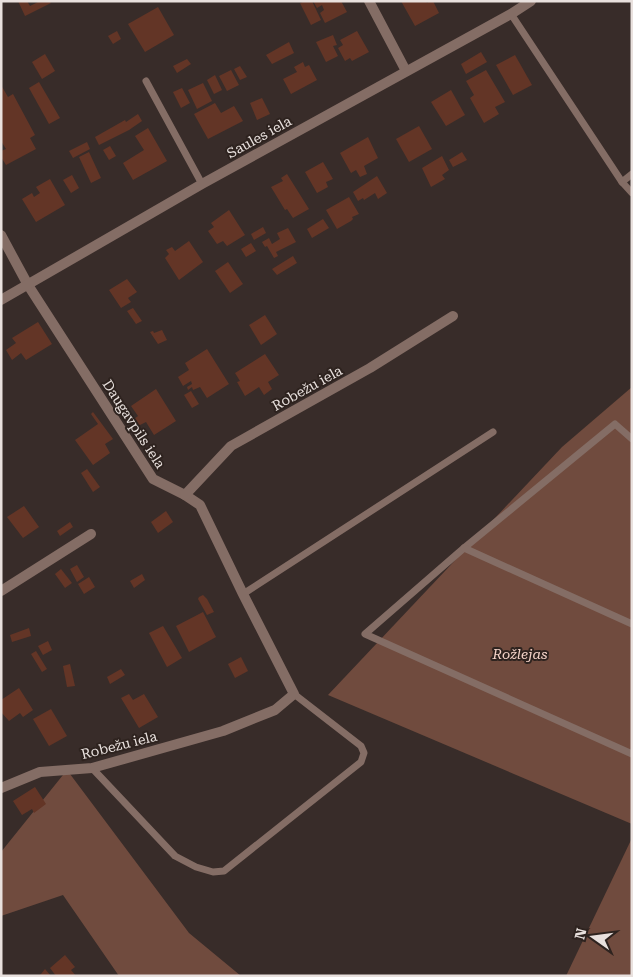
<svg xmlns="http://www.w3.org/2000/svg" width="633" height="977" font-family="'Roboto Serif',serif">
  <rect width="100%" height="100%" fill="#382c29"/>
  <g fill="#704b3e">
    <path d="M632 387V824L328 695 562 447Z"/>
    <path d="M67 770 189 933 241 976H119L63 895 1 916V852Z"/>
    <path d="M632 838V976H566Z"/>
  </g>
  <g fill="#633526">
    <path d="M18 1H27L30 6 40 1H49L51 3 25 16Z"/>
    <path d="M305 1H312L321 20 311 25 300 3Z"/>
    <path d="M313 1H341L347 12 325 23 320 13 324 10 322 5 317 8Z"/>
    <path d="M401 1H426L427 3 429 1H433L439 13 415 26Z"/>
    <path d="M158 7 174 35 145 52 128 24Z"/>
    <path d="M117 31 121 39 113 44 108 36Z"/>
    <path d="M357 31 369 52 352 61 350 58 345 61 338 48 343 45 340 40Z"/>
    <path d="M333 35 337 45 333 46 338 56 326 62 316 42Z"/>
    <path d="M289 42 294 53 272 64 266 55Z"/>
    <path d="M481 52 487 62 466 74 461 64Z"/>
    <path d="M45 54 55 71 42 79 32 62Z"/>
    <path d="M515 55 532 85 513 95 496 65Z"/>
    <path d="M187 59 191 64 177 73 173 66Z"/>
    <path d="M303 62 305 67 309 65 317 80 291 94 283 79 297 72 294 67Z"/>
    <path d="M240 66 247 77 240 80 234 69Z"/>
    <path d="M231 70 239 85 227 91 219 76Z"/>
    <path d="M486 70 505 102 495 107 499 114 484 123 470 98 474 95 466 81Z"/>
    <path d="M215 75 222 90 214 94 207 80Z"/>
    <path d="M39 82 60 118 49 124 29 88Z"/>
    <path d="M203 83 212 101 197 109 188 90Z"/>
    <path d="M1 85 8 97 13 94 35 135 30 138 36 149 6 165 1 157V151L6 149 1 141Z"/>
    <path d="M182 88 190 103 181 108 173 92Z"/>
    <path d="M451 90 465 115 446 126 431 102Z"/>
    <path d="M262 98 270 114 257 120 250 103Z"/>
    <path d="M215 103 221 113 234 106 243 121 208 139 194 114Z"/>
    <path d="M138 114 142 121 129 130 99 145 95 137 125 120 126 122Z"/>
    <path d="M419 126 432 149 409 162 396 139Z"/>
    <path d="M148 128 167 161 133 180 123 163 144 150 135 136Z"/>
    <path d="M368 137 378 158 364 166 367 174 360 177 356 170 351 173 340 153Z"/>
    <path d="M87 142 90 149 73 158 69 151Z"/>
    <path d="M110 146 116 156 109 160 103 150Z"/>
    <path d="M89 152 101 178 91 183 79 157Z"/>
    <path d="M462 152 467 160 453 167 449 160Z"/>
    <path d="M442 156 449 170 442 175 445 179 431 187 422 168Z"/>
    <path d="M323 162 333 179 326 182 328 187 317 193 305 172Z"/>
    <path d="M287 174 309 209 293 218 287 209 285 210 271 187 283 181 281 178Z"/>
    <path d="M72 175 79 188 71 193 63 180Z"/>
    <path d="M377 176 387 193 378 199 375 193 364 200 363 198 358 201 353 192Z"/>
    <path d="M50 179 65 205 36 222 22 199 32 193 34 197 40 193 36 187Z"/>
    <path d="M349 197 359 214 352 217 353 219 351 221 337 229 326 210Z"/>
    <path d="M229 210 245 235 227 246 223 241 217 244 208 231 214 227 211 223Z"/>
    <path d="M323 219 329 228 312 238 307 229Z"/>
    <path d="M263 227 266 233 254 240 251 234Z"/>
    <path d="M288 228 296 242 276 252 278 256 274 258 267 246 265 247 262 242 269 238 272 244 280 239 277 233Z"/>
    <path d="M189 241 203 262 179 280 165 258 169 254 166 250 172 247 175 251Z"/>
    <path d="M251 243 256 251 246 257 241 249Z"/>
    <path d="M293 256 297 263 277 275 272 269Z"/>
    <path d="M228 262 243 284 230 293 215 271Z"/>
    <path d="M127 279 137 292 128 298 131 302 121 308 109 290Z"/>
    <path d="M133 308 142 321 136 324 127 311Z"/>
    <path d="M265 315 277 334 261 345 249 325Z"/>
    <path d="M38 322 52 344 26 360 21 353 12 360 6 350 16 343 12 338Z"/>
    <path d="M162 330 167 340 158 344 150 332 153 331 154 333Z"/>
    <path d="M207 349 229 384 207 398 200 387 193 390 192 387 188 390 187 387 192 384 191 381 183 386 178 377 189 370 185 363Z"/>
    <path d="M265 354 279 375 268 382 272 389 264 395 259 387 245 396 237 382 240 381 235 373Z"/>
    <path d="M156 389 176 421 154 435 146 422 138 426 134 419 138 416 131 406Z"/>
    <path d="M191 391 199 404 192 408 184 395Z"/>
    <path d="M93 412 113 439 105 444 110 453 93 465 75 440 98 424 91 414Z"/>
    <path d="M87 469 100 487 93 492 81 473Z"/>
    <path d="M24 506 39 527 23 538 7 517Z"/>
    <path d="M166 511 173 522 158 533 151 522Z"/>
    <path d="M70 522 73 527 60 536 57 531Z"/>
    <path d="M77 565 84 577 77 582 70 569Z"/>
    <path d="M61 569 72 583 65 588 55 574Z"/>
    <path d="M142 574 145 580 134 588 130 581Z"/>
    <path d="M89 577 95 587 84 594 78 584Z"/>
    <path d="M203 595 207 599 214 612 207 615 198 599 199 597Z"/>
    <path d="M203 612 216 637 189 652 176 626Z"/>
    <path d="M163 626 182 658 167 667 149 633Z"/>
    <path d="M29 628 31 636 12 642 10 635Z"/>
    <path d="M48 641 52 650 43 655 38 646Z"/>
    <path d="M36 651 47 669 42 672 31 654Z"/>
    <path d="M241 657 248 671 235 678 228 664Z"/>
    <path d="M70 664 75 686 67 687 63 666Z"/>
    <path d="M121 669 125 675 110 684 107 677Z"/>
    <path d="M19 688 33 710 23 717 20 713 9 721 1 712V700Z"/>
    <path d="M129 694 133 700 144 694 158 717 139 728 121 698Z"/>
    <path d="M51 709 67 736 49 746 33 719Z"/>
    <path d="M35 787 46 804 34 813 32 809 22 815 13 801Z"/>
    <path d="M65 955 75 967 71 970 76 976H56L50 968Z"/>
    <path d="M45 969 51 976H38L41 974Z"/>
  </g>
  <g fill="none" stroke-linecap="round" stroke-linejoin="round">
    <g stroke="#846d65" stroke-width="7">
      <path d="M511 14 622 182 632 193"/>
      <path d="M146 81 202 184"/>
      <path d="M622 182 632 174"/>
      <path d="M632 439 615 424 464 548 365 634 632 754"/>
      <path d="M464 548 632 624"/>
      <path d="M243 594 493 432"/>
      <path d="M92 768 175 856 196 867 213 872 224 871 361 762 364 753 361 746 294 694"/>
    </g>
    <g stroke="#846d65" stroke-width="10">
      <path d="M369 1 406 71"/>
      <path d="M1 235 28 285 153 479 185 495 200 505 243 594 294 694 275 710 223 731 92 768 40 772 1 788"/>
      <path d="M1 300 202 184 511 14 531 1"/>
      <path d="M185 495 231 446 370 368 453 316"/>
      <path d="M1 591 91 534"/>
    </g>
  </g>
  <g text-anchor="middle" stroke-width="4" stroke-linejoin="round" paint-order="stroke">
    <g font-size="14" fill="#e9e1de" stroke="#2e231f">
      <text transform="translate(259 137) rotate(-29)" y="5">Saules iela</text>
      <text transform="translate(307 388) rotate(-29)" y="5">Robežu iela</text>
      <text transform="translate(134 424) rotate(57)" y="5">Daugavpils iela</text>
      <text transform="translate(119 745) rotate(-14)" y="5">Robežu iela</text>
    </g>
    <g font-size="14" font-style="italic" fill="#f4d3c8" stroke="#2e231f">
      <text x="520" y="659">Rožlejas</text>
    </g>
  </g>
  <rect width="633" height="977" fill="none" stroke="#e9e1de" stroke-width="5"/>
  <g transform="translate(593 937) rotate(284)" stroke="#2e231f" stroke-width="4" paint-order="stroke">
  <path d="M0-4L9 19L0 12L-9 19Z" fill="#e9e1de"/>
  <text y="-8" font-size="14" font-weight="bold" text-anchor="middle" fill="#e9e1de">N</text>
  </g>
</svg>
